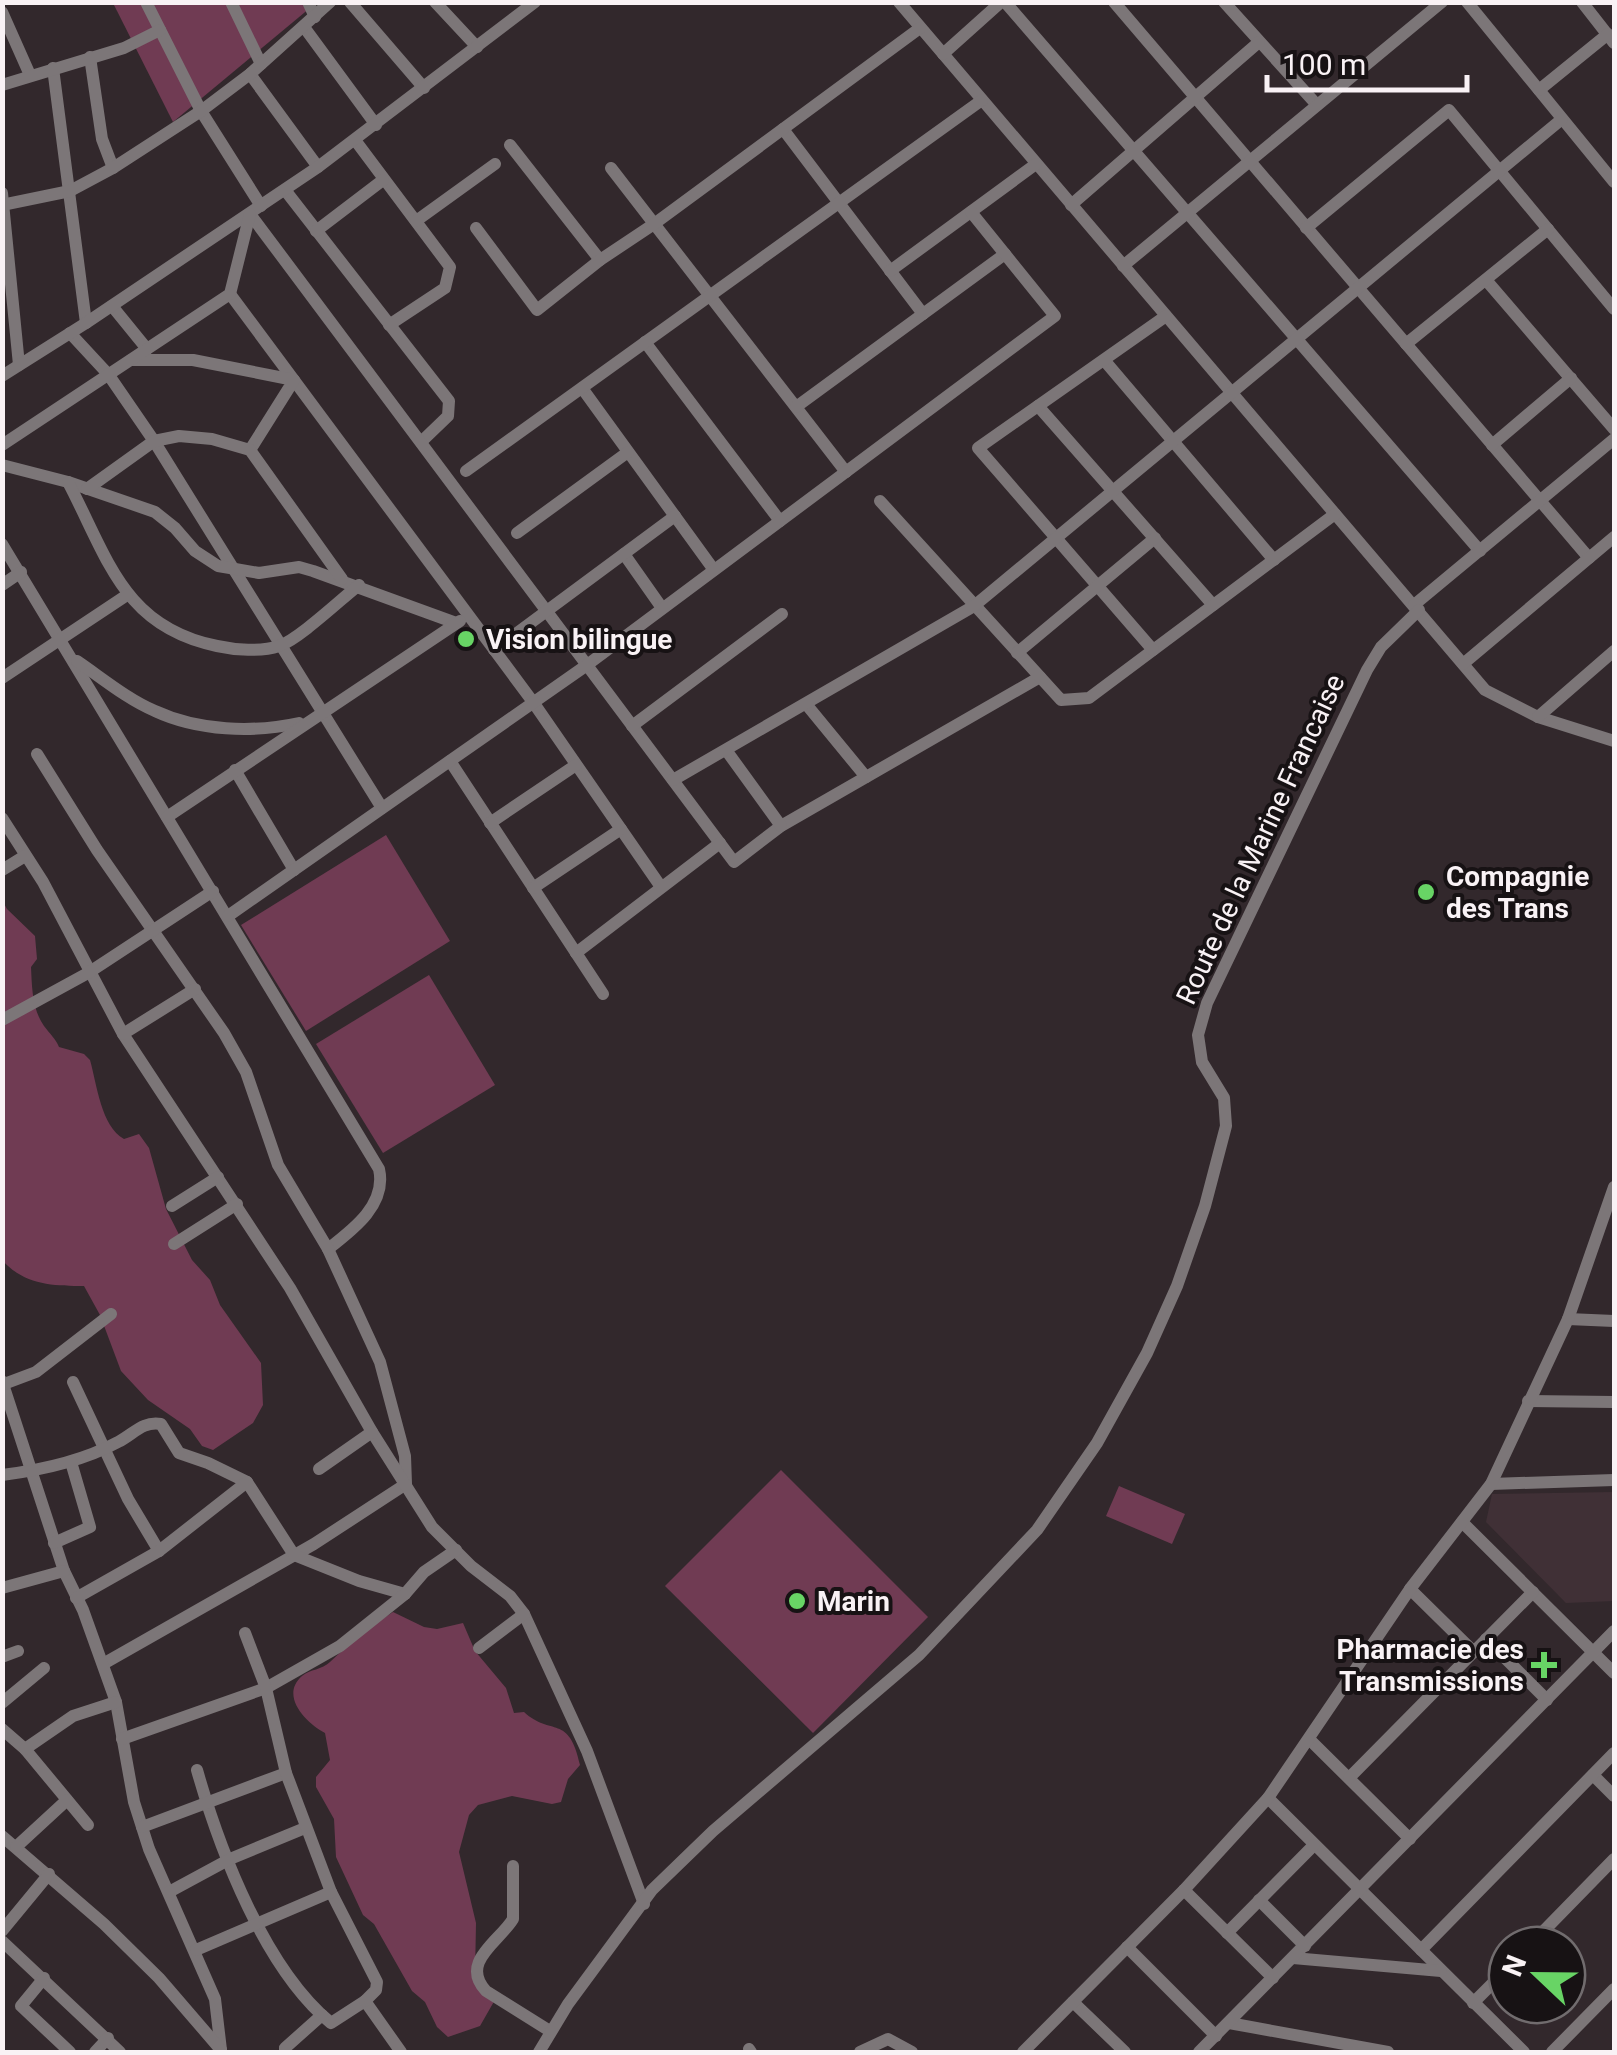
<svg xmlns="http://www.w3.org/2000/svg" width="1617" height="2055" font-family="Roboto,sans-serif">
  <rect width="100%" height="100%" fill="#32282c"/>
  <path fill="#403036" d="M1614 1492V1601L1566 1603 1486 1522 1492 1494Z"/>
  <g fill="#703b53">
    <path d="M113 3H316L173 122Z"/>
    <path d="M386 835 450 941 306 1031 241 925Z"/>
    <path d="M2 900 7 909 35 936 37 959 31 967C32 987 32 1009 44 1026 50 1034 55 1038 59 1047L84 1054 90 1060C97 1085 101 1126 124 1139L139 1134 149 1148 166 1209 192 1260 210 1280 220 1305 261 1363 263 1405 253 1423 213 1450 202 1446 190 1429 148 1400 121 1371 100 1315 84 1286C53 1286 25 1285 3 1261Z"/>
    <path d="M429 975 495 1085 383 1153 316 1044Z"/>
    <path d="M781 1470 928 1617 813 1733 665 1586Z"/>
    <path d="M1119 1486 1185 1514 1172 1544 1106 1516Z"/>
    <path d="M393 1612 424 1627 437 1629 463 1623 475 1651 506 1688 514 1713 524 1712C551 1737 569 1713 580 1765L568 1779 561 1802 552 1804 512 1796 478 1805 469 1815 459 1852 476 1923 475 1975 496 1998 480 2026 448 2037 437 2027 425 2002 412 1991 374 1924 363 1915 336 1857 334 1819 316 1787V1777L330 1760 325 1733C307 1724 279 1696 302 1676 310 1669 322 1670 330 1662 348 1645 371 1626 393 1612Z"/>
  </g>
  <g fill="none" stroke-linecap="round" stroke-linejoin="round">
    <g stroke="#7c7678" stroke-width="12">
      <path d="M146 2 201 111 261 206"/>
      <path d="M231 2 261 64"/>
      <path d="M308 2 315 17"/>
      <path d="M350 2 424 88"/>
      <path d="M435 2 477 47"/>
      <path d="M899 2 1485 690 1538 717 1614 741"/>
      <path d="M1005 2 1480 551"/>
      <path d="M1114 2 1589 558"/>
      <path d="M1224 2 1317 105"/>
      <path d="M1467 2 1614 182"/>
      <path d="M1582 2 1614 43"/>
      <path d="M2 12 30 75"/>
      <path d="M304 27 376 125"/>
      <path d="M943 54 1001 2"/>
      <path d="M90 57 102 139 113 168"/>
      <path d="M53 68 86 323"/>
      <path d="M250 74 318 167"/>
      <path d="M2 85 124 48 160 30"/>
      <path d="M1539 90 1608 34"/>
      <path d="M783 129 923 314"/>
      <path d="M355 140 450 267 445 288 389 325"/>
      <path d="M510 145 600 260"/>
      <path d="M611 168 846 472"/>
      <path d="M285 190 449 401 448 416 421 442"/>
      <path d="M2 193 19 365"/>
      <path d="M2 205 70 191 113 168 201 111 250 74 330 2"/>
      <path d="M1071 205 1259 42"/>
      <path d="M250 214 734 862 781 826 1040 677"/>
      <path d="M416 221 495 164"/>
      <path d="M476 228 537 310 600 260 654 224 920 28"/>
      <path d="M1306 228 1449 110 1614 309"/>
      <path d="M316 231 383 180"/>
      <path d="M1123 266 1442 2"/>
      <path d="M890 271 1036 164"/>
      <path d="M1486 280 1614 429"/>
      <path d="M230 294 533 702 661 887"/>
      <path d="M112 306 147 349"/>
      <path d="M70 333 108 374 154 441 382 808"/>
      <path d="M645 342 780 521"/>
      <path d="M1406 344 1548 229"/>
      <path d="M131 360H193L294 380 250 450"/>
      <path d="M1104 360 1274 560"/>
      <path d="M2 376 86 323 318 167 535 2"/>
      <path d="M582 388 714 570"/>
      <path d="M1038 406 1213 605"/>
      <path d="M796 407 1005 254"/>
      <path d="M2 445 230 294 250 214"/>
      <path d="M1492 445 1571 378"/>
      <path d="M2 465 68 482 155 512 175 528 195 551 218 566 259 573 299 567 313 571 456 623"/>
      <path d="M466 471 982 100"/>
      <path d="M68 482C108 558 123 627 217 646 235 650 261 652 279 646 299 639 340 600 359 585"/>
      <path d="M87 489 154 441 179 436 212 439 250 450 342 579"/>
      <path d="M880 501 1061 700 1089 698 1335 514"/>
      <path d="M517 533 628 452"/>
      <path d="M2 544 379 1169C387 1204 354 1229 328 1249"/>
      <path d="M624 554 662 608"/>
      <path d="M2 585 21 572"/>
      <path d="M1414 605 1614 439"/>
      <path d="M494 650 675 516"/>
      <path d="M1153 650 978 448 1166 316"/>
      <path d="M1017 653 1155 538"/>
      <path d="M77 661C102 678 127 699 155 711 198 731 253 733 299 723"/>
      <path d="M1463 664 1614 537"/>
      <path d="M2 678 127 595"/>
      <path d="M806 704 866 777"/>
      <path d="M1538 717 1614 651"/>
      <path d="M632 726 782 614"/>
      <path d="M726 750 781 826"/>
      <path d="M37 754 97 850 224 1033 246 1072 278 1165 328 1249 380 1362 405 1456 406 1484 314 1544 103 1664"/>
      <path d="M450 761 603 994"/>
      <path d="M235 770 294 870"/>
      <path d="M673 780 974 606 1562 119"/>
      <path d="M167 817 460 621"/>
      <path d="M2 818 43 882 123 1034 290 1288 372 1432 432 1527 471 1566 510 1596 524 1614 587 1751 644 1904"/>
      <path d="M490 823 576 765"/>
      <path d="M2 870 25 856"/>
      <path d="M533 888 621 829"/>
      <path d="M228 916 587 665 1055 316 971 212"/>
      <path d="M576 953 720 843"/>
      <path d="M2 1020 88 973 213 891"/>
      <path d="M123 1034 195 989"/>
      <path d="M172 1206 218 1177"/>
      <path d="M174 1244 237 1204"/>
      <path d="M1568 1319 1614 1321"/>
      <path d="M2 1381 64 1571 83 1610 116 1702 134 1802 149 1849 215 1999 221 2050"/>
      <path d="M73 1382 128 1499 159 1551"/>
      <path d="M4 1384 36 1372 111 1314"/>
      <path d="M1528 1401 1614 1402"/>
      <path d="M319 1469 372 1432"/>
      <path d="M2 1475C42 1470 83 1461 118 1442 134 1434 142 1421 161 1424L179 1453 208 1463 247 1482 294 1555 359 1581 405 1594"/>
      <path d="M1491 1484 1614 1480"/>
      <path d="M1462 1522 1614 1673"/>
      <path d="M54 1543 90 1527 71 1462"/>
      <path d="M2 1588 64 1571"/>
      <path d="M1410 1589 1474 1652"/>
      <path d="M76 1598 159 1551 247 1482"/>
      <path d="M1486 1639 1547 1700"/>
      <path d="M479 1648 524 1614"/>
      <path d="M2 1657 18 1651"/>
      <path d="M2 1703 44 1668"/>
      <path d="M2 1729 25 1749 88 1825"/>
      <path d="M122 1739 266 1688 340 1646 405 1594 424 1572 456 1550"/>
      <path d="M1309 1739 1410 1839"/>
      <path d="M25 1749 73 1716 116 1702"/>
      <path d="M197 1770C220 1851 265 1969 331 2023L365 2001 401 2052"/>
      <path d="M1593 1775 1614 1796"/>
      <path d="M1349 1778 1533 1592"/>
      <path d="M1268 1798 1524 2052"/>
      <path d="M142 1827 286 1773"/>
      <path d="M2 1836 104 1924 159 1978 221 2050"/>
      <path d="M16 1847 67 1800"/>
      <path d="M513 1866V1919C500 1941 459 1962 486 1991L550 2031"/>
      <path d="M1184 1890 1273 1978"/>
      <path d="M169 1892 230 1859 305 1828"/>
      <path d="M331 1892 377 1982 376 1990 365 2001"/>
      <path d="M1259 1900 1305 1946"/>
      <path d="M2 1931 49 1874"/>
      <path d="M1227 1933 1314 1845"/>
      <path d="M2 1941 120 2052"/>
      <path d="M1530 1945 1614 1859"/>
      <path d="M1127 1947 1216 2036"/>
      <path d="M196 1950 331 1892 286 1773 266 1688 245 1633"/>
      <path d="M1421 1950 1614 1753"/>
      <path d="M1293 1958 1441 1971"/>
      <path d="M44 1978 21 2006 70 2052"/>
      <path d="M1073 2002 1125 2052"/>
      <path d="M1473 2003 1507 1969"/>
      <path d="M1229 2023 1388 2052"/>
      <path d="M749 2049 751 2052"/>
      <path d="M95 2052 108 2038"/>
      <path d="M285 2052V2048L322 2015"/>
      <path d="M539 2052 568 2004 652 1890 713 1831 919 1655 1037 1530 1097 1443 1147 1353 1177 1286 1205 1206 1226 1126 1224 1098 1202 1062 1198 1035 1207 1003 1367 670 1381 647 1419 610"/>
      <path d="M860 2052 888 2039 912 2052"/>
      <path d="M1023 2052 1184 1890 1268 1798 1410 1589 1491 1484 1568 1319 1614 1187"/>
      <path d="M1199 2052 1614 1631"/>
      <path d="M1552 2052 1614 1989"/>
    </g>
  </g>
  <g fill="#68d465" stroke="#171214" stroke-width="4">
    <circle cx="466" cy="639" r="10"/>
    <circle cx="1426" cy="892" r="10"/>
    <circle cx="797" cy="1601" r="10"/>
    <path d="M1539 1650h10v10h10v10h-10v10h-10v-10h-10v-10h10z"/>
  </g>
  <g text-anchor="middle" stroke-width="8" stroke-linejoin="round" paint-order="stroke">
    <g font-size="28" font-weight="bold" fill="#f9f2f5" stroke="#171214" text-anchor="start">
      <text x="486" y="649">Vision bilingue</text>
      <text x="1446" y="886">Compagnie<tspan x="1446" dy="32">des Trans</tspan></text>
      <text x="817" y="1611">Marin</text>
      <text x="1524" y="1659" text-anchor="end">Pharmacie des<tspan x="1524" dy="32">Transmissions</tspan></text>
    </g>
    <g font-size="28" fill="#f9f2f5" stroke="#171214">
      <text transform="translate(1260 839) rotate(-65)" y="10">Route de la Marine Francaise</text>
    </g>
  </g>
  <rect width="1617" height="2055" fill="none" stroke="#f9f2f5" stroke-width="10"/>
  <g transform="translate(1537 1975) rotate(292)"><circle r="48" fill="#171214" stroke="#716c6e" stroke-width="2.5"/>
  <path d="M0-8L18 38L0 25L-18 38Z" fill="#68d465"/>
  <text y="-15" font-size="28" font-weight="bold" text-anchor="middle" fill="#f9f2f5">N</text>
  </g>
  <path d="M1267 75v15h200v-15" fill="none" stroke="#f9f2f5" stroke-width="5"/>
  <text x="1282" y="75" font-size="30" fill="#f9f2f5" stroke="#171214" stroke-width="8" paint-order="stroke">100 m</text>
</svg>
